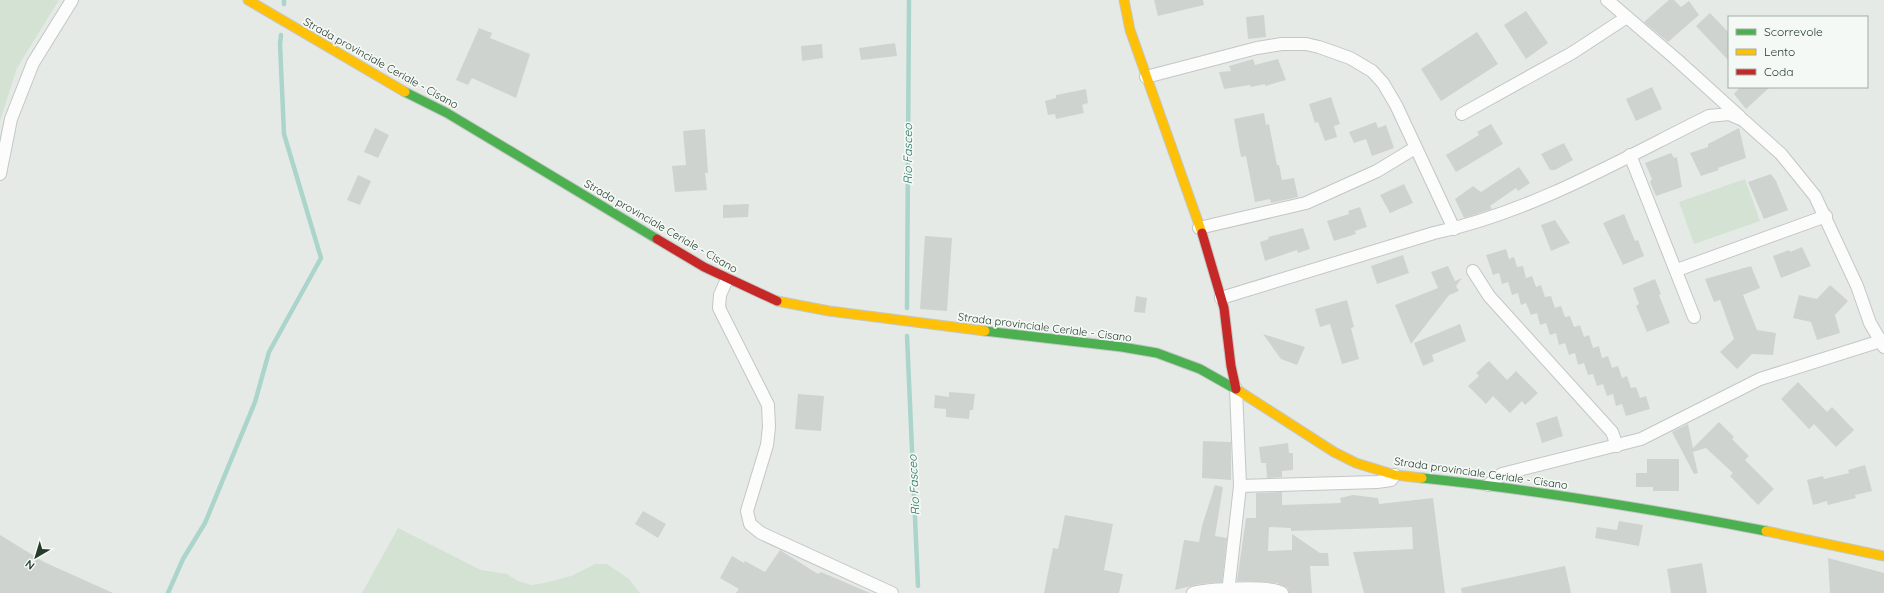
<svg xmlns="http://www.w3.org/2000/svg" width="1884" height="593" font-family="Quicksand,sans-serif">
  <rect width="100%" height="100%" fill="#e6eae7"/>
  <g fill="#d3e2d2">
    <path d="M0 0H59L17 68 0 121Z"/>
    <path d="M1745 179 1760 221 1694 244 1679 202Z"/>
    <path d="M398 528 481 570 507 574 518 581 531 585 544 583 571 576 595 564H607L629 579 640 593H362Z"/>
  </g>
  <g fill="none" stroke-linecap="round" stroke-linejoin="round">
    <g stroke="#abd4cb" stroke-width="4.5">
      <path d="M284 0V4"/>
      <path d="M907 308 909 0"/>
      <path d="M907 336 918 586"/>
      <path d="M168 593 183 559 205 523 255 402 269 352 321 258 284 134 280 44 281 35"/>
    </g>
  </g>
  <g fill="#cfd3d0">
    <path d="M1154 0H1203L1204 5 1158 16Z"/>
    <path d="M1669 0H1674L1681 7 1689 1 1699 15 1668 42 1644 22Z"/>
    <path d="M1526 11 1548 43 1526 59 1504 25Z"/>
    <path d="M1710 13 1729 33V61L1696 26Z"/>
    <path d="M1264 15 1266 37 1248 39 1246 17Z"/>
    <path d="M479 28 492 33 490 38 530 54 516 98 472 78 468 85 456 80Z"/>
    <path d="M1477 32 1498 64 1441 101 1421 69Z"/>
    <path d="M895 43 897 56 861 60 859 48Z"/>
    <path d="M822 44 823 58 802 61 801 46Z"/>
    <path d="M1253 59 1255 65 1278 59 1286 80 1265 86V84L1251 87 1250 85 1224 89 1219 72 1231 71 1229 66Z"/>
    <path d="M1652 87 1662 109 1636 121 1626 99Z"/>
    <path d="M1740 87H1770L1746 109 1734 94Z"/>
    <path d="M1086 89 1088 103 1082 105 1084 113 1056 119 1055 114 1048 115 1045 101 1056 98V95Z"/>
    <path d="M1331 97 1340 124 1334 126 1337 137 1325 141 1318 122 1315 123 1309 104Z"/>
    <path d="M1264 113 1266 125 1269 124 1277 165H1279L1282 180 1294 178 1298 197 1271 203 1270 199 1255 202 1246 156 1241 157 1234 119Z"/>
    <path d="M1376 122 1378 128 1386 125 1394 148 1372 156 1366 139 1354 143 1349 132Z"/>
    <path d="M1491 124 1503 144 1456 172 1446 155 1479 135 1477 132Z"/>
    <path d="M375 128 389 135 378 158 364 152Z"/>
    <path d="M1739 128 1746 158 1718 168 1719 170 1701 176 1690 153 1708 147V144Z"/>
    <path d="M705 129 708 173H705L707 190 675 192 672 166 686 165 683 131Z"/>
    <path d="M1564 143 1573 160 1555 170H1550L1541 154Z"/>
    <path d="M1671 153 1674 158 1677 157 1682 187 1656 196 1650 182 1652 179 1645 163Z"/>
    <path d="M1519 167 1530 183 1518 191 1516 188 1490 206 1492 209 1464 218 1455 199 1473 186 1481 192Z"/>
    <path d="M1771 174 1776 181 1788 210 1764 219 1748 182Z"/>
    <path d="M358 175 371 181 360 205 347 200Z"/>
    <path d="M1404 184 1413 203 1390 213 1380 195Z"/>
    <path d="M749 204 748 217 723 218V205Z"/>
    <path d="M1360 207 1367 227 1355 231 1356 234 1334 241 1327 221 1349 214 1348 211Z"/>
    <path d="M1624 214 1635 241 1638 240 1644 256 1623 265 1603 223Z"/>
    <path d="M1555 220 1570 243 1551 251 1541 225Z"/>
    <path d="M1303 228 1310 249 1298 253 1297 250 1265 261 1260 242 1269 239 1268 237Z"/>
    <path d="M925 236 952 238 947 311 920 309Z"/>
    <path d="M1802 247 1811 266 1781 278 1773 256 1789 250 1790 252Z"/>
    <path d="M1506 249 1509 259 1514 257 1517 267 1523 266 1526 278 1532 276 1536 287 1541 285 1545 297 1551 296 1555 308 1561 306 1565 317 1570 316 1574 327 1580 325 1584 337 1589 335 1593 348 1599 346 1602 358 1608 356 1612 368 1618 366 1622 378 1627 376 1631 388 1636 387 1640 398 1646 396 1650 409 1626 416 1622 404 1616 406 1613 394 1607 396 1603 384 1597 386 1593 374 1588 375 1584 363 1578 365 1575 353 1569 355 1565 343 1559 345 1556 333 1550 335 1546 323 1540 325 1537 313 1531 315 1526 303 1521 305 1518 293 1512 295 1508 282 1502 284 1499 273 1493 275 1486 255Z"/>
    <path d="M1403 255 1409 273 1377 284 1371 266Z"/>
    <path d="M1448 266 1455 281 1462 278 1456 286 1459 291 1449 295 1411 344 1395 305 1438 288 1431 272Z"/>
    <path d="M1751 266 1760 288 1743 295 1757 330 1776 333 1773 355 1752 354 1737 369 1720 352 1734 339 1720 300 1714 302 1705 279Z"/>
    <path d="M1655 279 1661 294 1659 295 1670 323 1647 332 1636 306 1639 304 1633 288Z"/>
    <path d="M1830 285 1848 301 1835 315 1840 333 1817 340 1811 322 1793 318 1799 295 1817 299Z"/>
    <path d="M1136 296 1147 298 1145 313 1134 312Z"/>
    <path d="M1347 300 1354 327 1351 328 1359 359 1342 364 1330 324 1320 327 1315 309Z"/>
    <path d="M1460 324 1466 341 1432 355 1434 361 1423 366 1414 343Z"/>
    <path d="M1263 334 1305 347 1297 365 1281 359Z"/>
    <path d="M1489 361 1507 380 1516 371 1538 393 1525 405 1522 401 1510 413 1493 396 1486 404 1468 386 1479 376 1476 373Z"/>
    <path d="M1798 382 1827 412 1832 407 1854 430 1836 447 1814 424 1809 429 1781 399Z"/>
    <path d="M949 392 975 394 973 410H970L969 419 946 417V409L934 408 935 395 949 397Z"/>
    <path d="M798 394 824 396 821 431 795 429Z"/>
    <path d="M1557 416 1563 436 1542 443 1536 423Z"/>
    <path d="M1719 422 1734 437 1732 439 1749 456 1745 460 1774 489 1758 505 1730 476 1733 473 1706 448 1693 452 1698 473 1694 474 1672 432 1688 424 1693 448Z"/>
    <path d="M1203 441 1231 442V480L1202 478Z"/>
    <path d="M1288 443 1289 453H1293V470L1282 471V477L1267 478 1266 463H1261L1259 447Z"/>
    <path d="M1647 459H1679V491H1653V487H1636V473H1647Z"/>
    <path d="M1865 465 1872 491 1855 495 1856 498 1828 505 1827 501 1813 505 1807 480 1823 476 1824 479 1849 473 1848 470Z"/>
    <path d="M1215 485 1223 487 1215 536 1227 538 1222 582 1199 584 1175 590 1184 540 1199 542 1202 526Z"/>
    <path d="M1282 492V505L1341 503 1340 498 1353 495 1378 498 1379 504 1433 498 1445 593H1364L1353 552 1413 549 1412 527 1291 531V528L1269 527 1268 551 1292 550V534L1320 553H1328L1329 566H1310L1312 593H1289L1288 588 1277 583 1237 581 1246 518H1256V493Z"/>
    <path d="M643 511 666 524 658 538 635 524Z"/>
    <path d="M1065 515 1113 524 1104 570 1123 574 1119 593H1044L1053 548 1058 549Z"/>
    <path d="M1619 521 1643 525 1639 546 1595 538 1597 527 1617 530Z"/>
    <path d="M0 535 44 562 113 593H0Z"/>
    <path d="M780 550 818 574 821 572 870 593H736L739 589 720 578 732 556 744 563 745 561 765 572Z"/>
    <path d="M1828 558 1884 573V593H1830Z"/>
    <path d="M1702 563 1707 593H1671L1667 569Z"/>
    <path d="M1565 566 1571 593H1462L1461 588Z"/>
  </g>
  <g fill="none" stroke-linecap="round" stroke-linejoin="round">
    <g stroke="#c3c7c4" stroke-width="14">
      <g id="street">
        <path d="M1607 0 1676 59 1740 117"/>
        <path d="M1146 77 1257 48 1282 44H1306L1319 47 1350 58 1372 71 1383 83 1396 105 1454 229"/>
        <path d="M1462 114 1572 53 1627 17"/>
        <path d="M1630 155 1694 317"/>
        <path d="M0 174 11 119 33 63 72 0"/>
        <path d="M1199 228 1306 203 1377 171 1415 148"/>
        <path d="M1677 270 1826 216"/>
        <path d="M1473 271 1489 296 1612 432 1617 446"/>
        <path d="M727 279 720 295 719 308 768 405 769 427 767 445 747 511 750 524 761 533 892 593"/>
        <path d="M1221 298 1434 233C1532 212 1620 160 1709 116L1729 114 1743 120 1781 154 1815 196 1857 286 1870 323 1884 347"/>
        <path d="M1488 485 1502 474 1641 439 1760 379 1884 340"/>
        <path d="M1240 486 1377 482 1391 480 1395 475"/>
        <path d="M1193 593C1207 589 1272 585 1282 593"/>
        <path d="M1228 593 1240 486 1236 389"/>
      </g>
    </g>
    <g stroke="#c2c8c4" stroke-width="11">
      <g id="fast">
        <path d="M405 92 447 113 657 239"/>
        <path d="M985 331 1122 347 1157 353 1200 369 1239 391"/>
        <path d="M1422 478C1537 490 1652 509 1766 531"/>
      </g>
    </g>
    <g stroke="#c2c8c4" stroke-width="11">
      <g id="slow">
        <path d="M248 0 405 92"/>
        <path d="M1124 0 1130 30 1202 233"/>
        <path d="M777 301 829 311 985 331"/>
        <path d="M1239 391 1334 452 1356 463 1395 475 1422 478"/>
        <path d="M1766 531 1884 556"/>
      </g>
    </g>
    <g stroke="#c2c8c4" stroke-width="11">
      <g id="jam">
        <path d="M1202 233 1224 308 1231 366 1236 389"/>
        <path d="M657 239 704 267 777 301"/>
      </g>
    </g>
    <use href="#street" stroke="#fbfcfb" stroke-width="12"/>
    <use href="#fast" stroke="#4caf50" stroke-width="9"/>
    <use href="#slow" stroke="#ffc107" stroke-width="9"/>
    <use href="#jam" stroke="#c62828" stroke-width="9"/>
  </g>
  <g text-anchor="middle" stroke-width="3.5" stroke-linejoin="round" paint-order="stroke">
    <g font-size="11" fill="#253c2d" stroke="#f5f9f5">
      <text transform="translate(381 63) rotate(29)" y="4">Strada provinciale Ceriale - Cisano</text>
      <text transform="translate(661 226) rotate(30)" y="4">Strada provinciale Ceriale - Cisano</text>
      <text transform="translate(1045 327) rotate(7)" y="4">Strada provinciale Ceriale - Cisano</text>
      <text transform="translate(1481 473) rotate(8)" y="4">Strada provinciale Ceriale - Cisano</text>
    </g>
    <g font-size="12" font-style="italic" fill="#257262" stroke="#f5f9f5">
      <text transform="translate(908 154) rotate(-90)" y="4">Rio Fasceo</text>
      <text transform="translate(914 485) rotate(-93)" y="4">Rio Fasceo</text>
    </g>
  </g>
  <rect x="1728" y="16" width="140" height="72" fill="#f5f9f5" stroke="#a2ada5"/>
  <rect x="1736" y="29" width="20" height="6" fill="#4caf50" stroke="#a2ada5"/>
  <text x="1764" y="36" font-size="12" fill="#253c2d">Scorrevole</text>
  <rect x="1736" y="49" width="20" height="6" fill="#ffc107" stroke="#a2ada5"/>
  <text x="1764" y="56" font-size="12" fill="#253c2d">Lento</text>
  <rect x="1736" y="69" width="20" height="6" fill="#c62828" stroke="#a2ada5"/>
  <text x="1764" y="76" font-size="12" fill="#253c2d">Coda</text>
  <g transform="translate(36 557) rotate(218)" stroke="#f5f9f5" stroke-width="3" paint-order="stroke">
  <path d="M0-3L7 15L0 10L-7 15Z" fill="#253c2d"/>
  <text y="-6" font-size="11" font-weight="bold" text-anchor="middle" fill="#253c2d">N</text>
  </g>
</svg>
